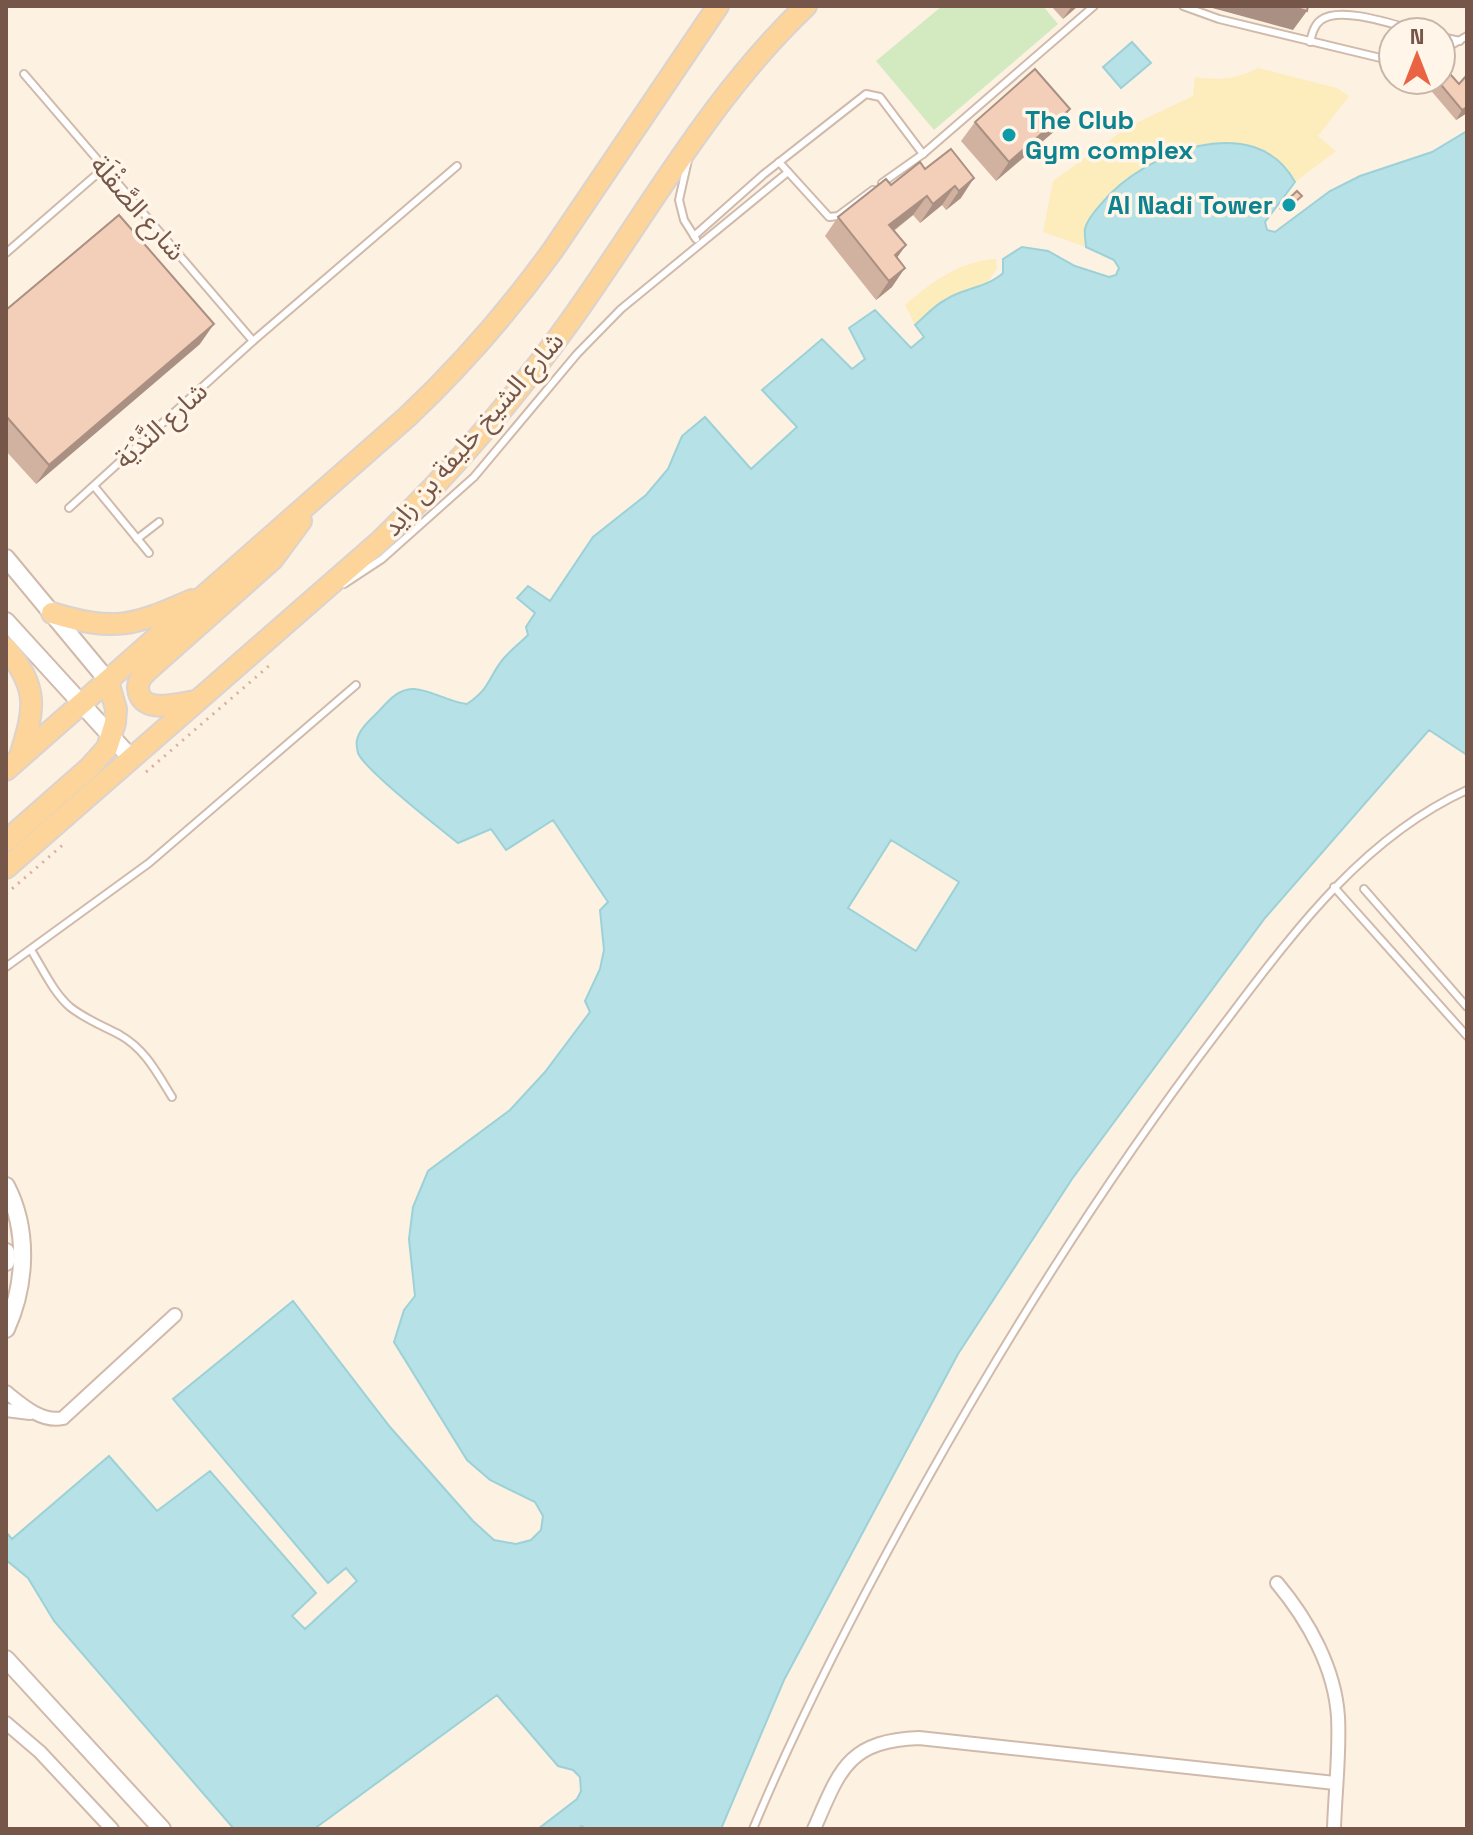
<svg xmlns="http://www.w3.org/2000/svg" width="1473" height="1835" font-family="'Space Grotesk','Noto Sans Arabic',sans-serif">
  <rect width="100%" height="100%" fill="#fdf1e2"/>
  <path fill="#d3eac1" d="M942 6H1043L1058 24 934 130 876 61Z"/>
  <g fill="#fdecbc">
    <path d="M1258 68 1337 88 1349 96 1318 136 1336 151 1295 182C1256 109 1143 153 1102 202 1096 209 1087 219 1085 229 1084 234 1086 242 1086 247L1043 232 1053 181 1128 127 1193 96 1195 77C1218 80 1236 80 1258 68Z"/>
    <path d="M996 259 997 268 987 283C958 291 938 305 915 325L905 305C931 282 961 261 996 259Z"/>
  </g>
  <g fill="#b6e1e6" stroke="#9cd1d8" stroke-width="2" fill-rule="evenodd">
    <path d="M1132 42 1151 63 1121 88 1103 67Z"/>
    <path d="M1467 131V755L1429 730 1265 918 1072 1179 958 1354 784 1680 721 1829H587L581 1826 579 1829H538L577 1799 581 1791 580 1777 573 1770 558 1766 497 1695 314 1829H234L54 1621 28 1578 6 1560V1532L12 1539 109 1456 157 1511 210 1471 316 1593 292 1616 305 1629 357 1581 346 1568 328 1583 173 1399 293 1301 390 1427 473 1521 494 1540 516 1544 531 1540 541 1530 543 1516 535 1502 490 1480 467 1460 394 1342 404 1310 415 1296 409 1239 413 1207 428 1171 510 1110 545 1072 590 1012 585 1001 600 969 604 950 600 910 608 902 553 820 506 850 491 829 458 843C439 828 365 770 358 753 357 749 356 744 357 740 359 729 371 719 379 711 388 701 399 688 414 689 432 690 448 702 467 704 491 688 488 677 504 658 511 650 520 643 528 635L526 627 535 613 517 598 528 586 550 601 593 537 646 495 668 469 682 436 705 417 751 469 797 427 762 390 822 339 852 369 865 359 849 328 875 310 911 348 924 337 915 325C925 316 934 306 945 300 963 288 987 288 1003 273V259L1022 247 1048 251 1075 266 1109 277 1116 275 1119 268 1114 260 1086 247C1086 242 1084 234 1085 229 1087 219 1096 210 1102 203 1143 153 1255 108 1295 182L1265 222 1267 230 1275 232 1330 191 1360 176 1432 152ZM891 840 959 882 916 951 848 908Z"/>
  </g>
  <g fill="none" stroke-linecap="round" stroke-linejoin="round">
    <g stroke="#d0baac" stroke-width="10">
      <g id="service">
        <path d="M1183 6 1219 19 1393 61"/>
        <path d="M1441 37 1460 41"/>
        <path d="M1310 42C1312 34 1314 25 1321 20 1341 5 1398 26 1421 32"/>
        <path d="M1441 51 1467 36"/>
        <path d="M24 74 253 341"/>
        <path d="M688 160 679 200 684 220 696 239"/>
        <path d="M779 162 829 217 838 216 873 190"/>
        <path d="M882 183 923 154 1094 6"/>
        <path d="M694 236 764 174 866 94 880 97 923 154"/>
        <path d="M6 253 104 168"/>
        <path d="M94 486 149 553"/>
        <path d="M69 508 253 341 457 166"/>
        <path d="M137 539 159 522"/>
        <path d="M344 584 382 559 474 477 577 354 621 309 788 172"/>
        <path d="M1334 887 1467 1036"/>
        <path d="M1364 889 1467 1007"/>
        <path d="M31 950C43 969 53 992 70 1007 85 1019 103 1026 120 1035 145 1049 157 1073 172 1097"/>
        <path d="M6 967 149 863 356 685"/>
        <path d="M753 1829C802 1711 862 1596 924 1485 1012 1328 1108 1176 1217 1033 1288 940 1358 840 1467 790"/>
      </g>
    </g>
    <g stroke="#d0baac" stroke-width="16">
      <g id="minor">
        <path d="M6 1392C22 1405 42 1423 63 1418L175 1315"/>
        <path d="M6 1410 30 1413"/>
        <path d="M1277 1583C1308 1620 1335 1668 1338 1717 1340 1754 1335 1792 1334 1829"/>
        <path d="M6 1723 40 1752 112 1829"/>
        <path d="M814 1829C840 1770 847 1741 919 1738L1335 1783"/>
      </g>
    </g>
    <g stroke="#d0baac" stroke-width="20">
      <g id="tertiary">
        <path d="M6 558 108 681"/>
        <path d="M6 621 131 758"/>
        <path d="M6 1186C29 1230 26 1285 6 1329"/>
        <path d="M6 1252V1262"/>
        <path d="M6 1659 162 1829"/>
      </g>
    </g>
    <g stroke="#dbd3cf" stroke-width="24">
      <g id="primary">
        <path d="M52 613C115 632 133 626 192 600"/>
        <path d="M6 648C39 689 35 708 20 756"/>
        <path d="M196 701C179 703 140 716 138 688 138 680 142 676 147 671L273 559 301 521"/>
        <path d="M6 770 407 417C461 366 509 311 553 250L718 6"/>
        <path d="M6 841 89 768 107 748 115 723 116 709 108 681"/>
        <path d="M6 868 379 542C447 476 511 403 566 327 644 219 709 98 806 6"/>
      </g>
    </g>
    <g stroke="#d7b19d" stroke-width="3" stroke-dasharray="2 6" stroke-linecap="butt">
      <path d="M146 772 270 665"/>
      <path d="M6 894 65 843"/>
    </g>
    <use href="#service" stroke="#fff" stroke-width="6"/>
    <use href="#minor" stroke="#fff" stroke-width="12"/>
    <use href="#tertiary" stroke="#fff" stroke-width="16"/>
    <use href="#primary" stroke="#fdd499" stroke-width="20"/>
  </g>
  <g fill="#d1b19f">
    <path d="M1051 6H1078L1063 19Z"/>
    <path d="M1422 80H1441L1467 113 1456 120Z"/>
    <path d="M975 122 1057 129 996 181 961 141Z"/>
    <path d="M951 149 961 198 946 210 942 205 920 223 913 215 894 231 897 258 892 287 876 300 825 236 838 217 891 185 925 169Z"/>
    <path d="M1298 201 1285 213 1279 209 1283 204Z"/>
    <path d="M6 310 200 344 36 484 6 451Z"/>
  </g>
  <g fill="#aa9082">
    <path d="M1072 6H1078L1063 19Z"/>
    <path d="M1205 6H1290L1307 11 1293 30Z"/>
    <path d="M1467 107V113L1456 120 1462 110Z"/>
    <path d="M1070 109 1057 129 996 181 1009 162Z"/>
    <path d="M974 178 961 198 946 210 959 191Z"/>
    <path d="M955 186 942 205 920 223 933 204Z"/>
    <path d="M927 196 913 215 876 244 889 225Z"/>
    <path d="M906 245 892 265 881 274 895 255Z"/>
    <path d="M905 268 892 287 876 300 889 281Z"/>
    <path d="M214 324 200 344 36 484 49 465Z"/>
  </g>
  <g fill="#f3ceb9" stroke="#aa9082" stroke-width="2">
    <path d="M1290 6H1308L1307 11Z"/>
    <path d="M1441 64 1459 84 1467 75V107L1462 110 1437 80H1441Z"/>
    <path d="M1035 69 1070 109 1009 162 975 122Z"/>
    <path d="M951 149 974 178 959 191 955 186 933 204 927 196 889 225 906 245 895 255 905 268 889 281 838 217 886 179 891 185 920 162 925 169Z"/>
    <path d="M1297 191 1302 196 1288 208 1283 204Z"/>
    <path d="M119 215 214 324 49 465 6 416V310Z"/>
  </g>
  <g fill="#0f9aa8" stroke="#fff6e9" stroke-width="3">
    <circle cx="1009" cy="135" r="8"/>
    <circle cx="1289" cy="205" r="8"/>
  </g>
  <g text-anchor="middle" stroke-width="7" stroke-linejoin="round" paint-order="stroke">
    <g font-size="26" font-weight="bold" fill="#0d838f" stroke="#fff6e9" text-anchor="start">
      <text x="1025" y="129">The Club<tspan x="1025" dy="30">Gym complex</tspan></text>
      <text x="1273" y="214" text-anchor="end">Al Nadi Tower</text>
    </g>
    <g font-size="26" fill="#755648" stroke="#fff6e9">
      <text transform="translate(138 208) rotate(49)" y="9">شارع الصَّقْلَة</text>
      <text transform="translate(161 425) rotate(-42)" y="9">شارع النَّدْيَة</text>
      <text transform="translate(473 434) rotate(-49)" y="9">شارع الشيخ خليفة بن زايد</text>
    </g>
  </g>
  <rect width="1473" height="1835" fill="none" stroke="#755648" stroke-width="16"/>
  <g transform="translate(1417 56)"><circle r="38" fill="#fff6e9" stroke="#c8b6a9" stroke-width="2"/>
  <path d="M0-6L14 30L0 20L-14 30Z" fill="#ea6444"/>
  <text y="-12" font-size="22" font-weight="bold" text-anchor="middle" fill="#755648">N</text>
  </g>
</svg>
